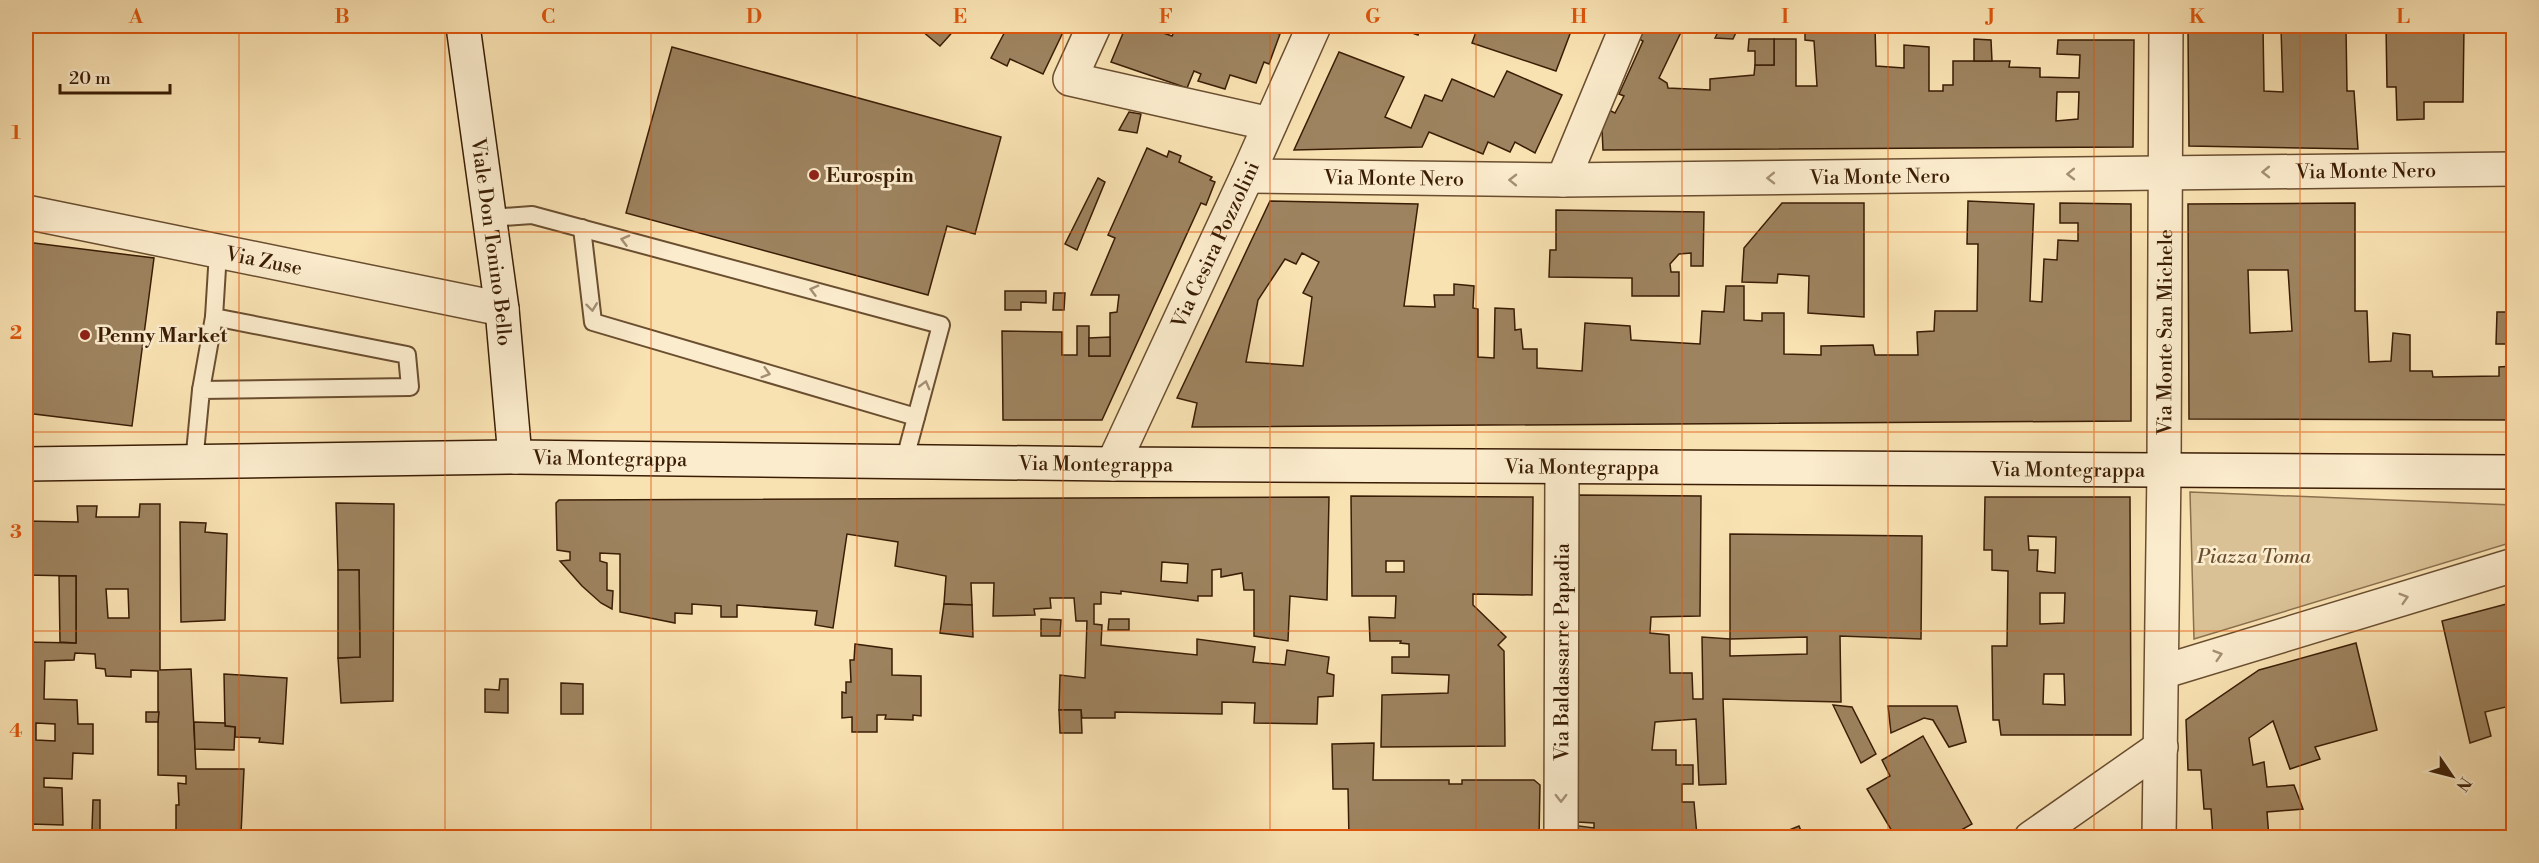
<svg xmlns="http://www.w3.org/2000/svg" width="2539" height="863" font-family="'Libre Bodoni',serif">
  <rect width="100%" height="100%" fill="#f9e2b2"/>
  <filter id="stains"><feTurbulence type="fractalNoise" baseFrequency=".00333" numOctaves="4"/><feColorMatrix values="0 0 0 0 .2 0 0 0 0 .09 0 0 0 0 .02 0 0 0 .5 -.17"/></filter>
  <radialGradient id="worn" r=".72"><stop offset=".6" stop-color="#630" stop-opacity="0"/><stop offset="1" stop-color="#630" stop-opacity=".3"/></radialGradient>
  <path fill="#d9c195" stroke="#8a6f4d" stroke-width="1.5" d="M2190 492 2513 505V542L2194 639Z"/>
  <g fill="#9d835f" stroke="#3a1d05" stroke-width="1.5" fill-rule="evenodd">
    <path d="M916 26H958L940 46Z"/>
    <path d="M1008 26H1066L1043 74 1010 59 1007 66 991 58Z"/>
    <path d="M1126 26H1143L1172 36 1177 26H1254L1280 34 1269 64 1264 62 1256 83 1230 75 1225 89 1198 81 1201 74 1194 71 1187 88 1111 62Z"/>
    <path d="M1392 26H1421L1418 35Z"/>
    <path d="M1478 26H1573L1556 71 1472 43Z"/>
    <path d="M1643 26H1684L1659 78 1667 83 1668 88 1710 90V79L1754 75 1755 65H1774V39H1796V86H1817L1814 41 1805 40V26H1875L1876 66 1904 68V45L1929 47V91H1943V85H1953V61H2010L2009 67 2040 68V77L2079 78 2080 55 2057 54 2058 40H2134L2133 147 1603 150 1602 129 1609 110 1615 113 1624 96 1619 94 1643 41 1637 38ZM2057 92H2079L2078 119 2056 121Z"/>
    <path d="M1721 26H1739L1733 39 1715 38Z"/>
    <path d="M2200 26H2272H2263L2264 91 2283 92 2281 28H2346L2347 91H2354L2358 149 2189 146 2188 29H2200Z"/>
    <path d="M2386 26H2464L2463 102H2424V119L2397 120 2396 87H2387Z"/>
    <path d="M1749 39H1774V65H1755V51H1748Z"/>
    <path d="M1974 39 1991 40 1992 61H1974Z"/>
    <path d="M672 47 1001 137 975 234 947 226 928 295 626 213Z"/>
    <path d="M1339 52 1404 77 1385 117 1411 128 1425 95 1442 101 1452 79 1494 97 1507 71 1562 95 1535 153 1515 142 1510 152 1488 142 1483 154 1429 132 1422 147 1294 150Z"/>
    <path d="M1129 112 1141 114 1137 133 1119 130Z"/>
    <path d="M1147 148 1167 157 1169 151 1181 156 1179 162 1212 177 1210 180 1215 182 1206 205 1201 203 1102 420H1003L1002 331 1062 332V355H1077V326H1089V356H1110V313L1117 312 1119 295H1091L1115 238 1108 235Z"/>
    <path d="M1098 178 1105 182 1077 250 1065 244Z"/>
    <path d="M1270 201 1418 204 1404 306 1435 307 1434 295H1454V284L1474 286 1473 308 1478 309V357L1494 358 1495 308 1514 309 1515 330 1521 329 1523 349H1537V368L1582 371 1585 323 1630 326 1631 340 1700 344 1702 311 1724 312 1726 286H1744V320L1762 321V313H1784V354L1821 355V346L1873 345 1875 355H1918L1917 332 1934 331 1935 311H1977L1978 244H1967L1968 201 2034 204 2030 301 2042 302 2044 259 2057 260 2058 240 2078 241V223H2060V203L2131 204V421L1192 427 1197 403 1177 398ZM1302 253 1319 262 1303 293 1312 297 1303 366 1246 362 1258 300 1285 259 1296 264Z"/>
    <path d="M1782 203H1864V317L1808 313 1809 276 1778 274 1777 283 1742 282 1744 248Z"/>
    <path d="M2355 203V311H2367L2369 362 2391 361 2393 333 2410 335V371H2432L2433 377 2499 376V367L2514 366V420L2189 419 2188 204ZM2248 270H2288L2292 331 2250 333Z"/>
    <path d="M1556 210 1704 212 1703 266H1691V253L1679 254 1670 264 1671 272H1679V296H1632V278L1549 277 1550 250H1556Z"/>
    <path d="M26 242 154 258 132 426 26 413Z"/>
    <path d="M1005 291H1046V303L1021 302V310H1005Z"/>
    <path d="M1054 293H1065L1064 310H1053Z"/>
    <path d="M2497 312H2514V344H2496Z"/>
    <path d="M1110 337V356H1089V338Z"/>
    <path d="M1578 495 1701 496 1700 616 1651 617 1650 633 1669 635 1670 673H1692L1693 699H1703L1702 637 1730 639V534L1922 536 1921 639 1840 636 1841 702 1723 699 1726 784 1699 785 1696 719 1655 722 1652 750H1676V765H1693V784H1682V802H1694L1697 836 1721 835V838H1572V825L1594 828V823L1578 822 1575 501ZM1807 637V654L1730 656V639Z"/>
    <path d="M1351 496 1533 497 1532 595 1473 594V605L1506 637 1498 645 1504 651 1505 746 1381 747 1382 695 1448 693 1449 675 1392 673V657H1409V644L1400 643 1401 641H1370L1369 617 1395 618 1396 596H1352ZM1386 561H1404V572H1386Z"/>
    <path d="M1329 497 1327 600 1290 596 1288 641 1254 636V590H1244L1242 573 1221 577V569L1212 570V596H1198V601L1121 591V594L1101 592V604H1094V624L1102 625 1101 645 1197 655V639L1255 647 1253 662 1285 665 1287 650 1329 657 1327 673 1334 675 1333 696 1318 697 1317 724 1254 723 1255 703 1222 702V714L1115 712V718H1082L1081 710H1059L1060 675 1085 678 1087 621H1076L1074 598H1050L1051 608 1034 609 1035 615 993 616 994 583H971L972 605 944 604 946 576 895 566 898 542 847 534 833 628 815 625 817 611 737 605V617H721V606L692 604V614L675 613V623L620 612V554L600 553V561L607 563V590L613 591 612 609 601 603 582 586 560 561 570 560V552L557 550 556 503 559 500ZM1162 562 1188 564 1187 583 1161 581Z"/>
    <path d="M1985 497H2130L2131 735H2001L1999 720H1993L1992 646H2007L2008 571 1992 570V550H1984ZM2028 536 2056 537 2055 573 2037 571 2038 550H2029ZM2040 593H2065L2064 623 2040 624ZM2044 674H2064L2065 705 2043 704Z"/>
    <path d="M336 503 394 504 393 701 341 703 338 658 360 657 359 570H338Z"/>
    <path d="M140 504H160V670L191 669 196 769H244L241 834 176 832V805H179L178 783 186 784V776L158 775V671L131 670V677L106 676 105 669 96 668 95 654 75 653 74 660 45 661 44 699 77 700 78 724H93V754L73 753 72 779 44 778V787L62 788 63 825 31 824V832H26V642L76 643V576L26 575V521L78 522 77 506H97L96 517H139ZM106 589H128L129 618H108ZM36 723 55 724V741L36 740Z"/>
    <path d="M180 522 206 523 205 532 227 534 225 620 181 622Z"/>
    <path d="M338 570H359L360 657 338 658Z"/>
    <path d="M59 576H76V643L60 642Z"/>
    <path d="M2514 602V705L2485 712 2491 736 2470 743 2442 621Z"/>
    <path d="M944 604 972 605 973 637 940 633Z"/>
    <path d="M1041 619 1061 620 1060 636H1041Z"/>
    <path d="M1109 619H1129V630H1108Z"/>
    <path d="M2356 643 2377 730 2315 747 2320 759 2290 769 2273 721 2249 738 2253 765 2264 762 2267 787 2294 785 2303 809 2267 812 2269 838H2213L2211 809H2204L2201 770H2188L2186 720 2259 670Z"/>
    <path d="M855 644 892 649V675L921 676V716L913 715V720L885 719 886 715H877V732H852V717L842 718V692L846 693V682H851L850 660H854Z"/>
    <path d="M224 674 287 678 283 744 259 742 260 738 235 737V727L225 726Z"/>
    <path d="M500 679H508V713L485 712V689L499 690Z"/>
    <path d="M561 683 583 684V714H561Z"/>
    <path d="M1833 705 1852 707 1876 754 1861 763Z"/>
    <path d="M1888 706H1957L1966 742 1949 747 1933 720 1924 718 1891 733Z"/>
    <path d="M1059 710H1081L1082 733H1060Z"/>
    <path d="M146 712H159L158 722H146Z"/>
    <path d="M194 722 225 723V726L235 727 234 750 195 749Z"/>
    <path d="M1923 736 1972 824 1947 838H1896L1867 789 1890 776 1882 760Z"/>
    <path d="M1374 743 1373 780H1449V784H1462V780H1534L1540 785 1539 838H1349L1348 789H1333L1332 744Z"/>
    <path d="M93 800H100V831L92 830Z"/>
    <path d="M1799 826 1804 838H1784L1782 833Z"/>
  </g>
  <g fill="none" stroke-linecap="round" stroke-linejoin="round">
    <g stroke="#6a4e30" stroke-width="20">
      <g id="service">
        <path d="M490 218 532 215 941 325 904 462"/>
        <path d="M582 228 593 322 916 417"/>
        <path d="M201 390 214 317"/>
        <path d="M194 463 201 390 410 387 407 355 214 317 218 252"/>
      </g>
    </g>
    <g stroke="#6a4e30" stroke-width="36">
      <g id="minor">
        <path d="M1094 26 1070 79 1270 124"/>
        <path id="s1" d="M1247 176 1563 180 2514 169"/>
        <path d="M1563 180 1627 26"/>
        <path id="s2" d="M26 212 502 309"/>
        <path id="s3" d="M1113 464 1247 176 1314 26"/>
        <path d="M2162 672 2514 565"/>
        <path id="s4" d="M1561 838 1562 467"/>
        <path d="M2031 838 2161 747"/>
        <path id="s5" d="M2159 838 2164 469 2166 26"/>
      </g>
    </g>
    <g stroke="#3a1d05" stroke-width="36">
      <g id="secondary">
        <path id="s6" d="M463 26 502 309 515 457"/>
        <path id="s7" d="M26 464 515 457 1113 464 2514 472"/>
      </g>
    </g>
    <use href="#service" stroke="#fbeccd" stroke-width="16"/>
    <use href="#minor" stroke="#fbeccd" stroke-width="33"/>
    <use href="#secondary" stroke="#fbeccd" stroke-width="33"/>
  </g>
  <defs><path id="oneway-chevron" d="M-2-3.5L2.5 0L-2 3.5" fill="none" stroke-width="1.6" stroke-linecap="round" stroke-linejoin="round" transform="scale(1.5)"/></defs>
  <g stroke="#a48f73">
    <use href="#oneway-chevron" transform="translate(2266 172) rotate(179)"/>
    <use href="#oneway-chevron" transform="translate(2071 174) rotate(179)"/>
    <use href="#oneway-chevron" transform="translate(1771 178) rotate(179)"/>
    <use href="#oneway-chevron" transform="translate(1513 180) rotate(-179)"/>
    <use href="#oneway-chevron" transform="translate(625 240) rotate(-165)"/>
    <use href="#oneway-chevron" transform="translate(814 290) rotate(-165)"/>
    <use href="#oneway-chevron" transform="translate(592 307) rotate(83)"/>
    <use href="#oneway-chevron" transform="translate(766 373) rotate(16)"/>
    <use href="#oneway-chevron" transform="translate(925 385) rotate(-75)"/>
    <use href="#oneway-chevron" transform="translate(2404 598) rotate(-17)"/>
    <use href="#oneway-chevron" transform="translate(2218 655) rotate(-17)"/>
    <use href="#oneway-chevron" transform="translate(1561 798) rotate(90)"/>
  </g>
  <path fill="none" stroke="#df560c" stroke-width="1.5" stroke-opacity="0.55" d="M239 26V838M445 26V838M651 26V838M857 26V838M1063 26V838M1270 26V838M1476 26V838M1682 26V838M1888 26V838M2094 26V838M2300 26V838M26 232H2514M26 432H2514M26 631H2514"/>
  <g fill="#8f2418" stroke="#fbeccd" stroke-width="2">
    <circle cx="814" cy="175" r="6"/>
    <circle cx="85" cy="335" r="6"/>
  </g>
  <g text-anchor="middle" stroke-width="5" stroke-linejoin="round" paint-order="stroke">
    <g font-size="20" fill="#3a1d05" stroke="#fbeccd">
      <text dy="7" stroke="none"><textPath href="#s1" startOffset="1119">Via Monte Nero</textPath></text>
      <text dy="7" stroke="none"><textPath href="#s1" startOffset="633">Via Monte Nero</textPath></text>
      <text dy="7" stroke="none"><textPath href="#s1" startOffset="147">Via Monte Nero</textPath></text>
      <text dy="7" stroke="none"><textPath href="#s6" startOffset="218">Viale Don Tonino Bello</textPath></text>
      <text dy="7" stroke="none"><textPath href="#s3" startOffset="242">Via Cesira Pozzolini</textPath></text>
      <text dy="7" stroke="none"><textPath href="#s2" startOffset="243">Via Zuse</textPath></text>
      <text dy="7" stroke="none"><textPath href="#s5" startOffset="506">Via Monte San Michele</textPath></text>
      <text dy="7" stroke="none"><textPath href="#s7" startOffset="584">Via Montegrappa</textPath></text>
      <text dy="7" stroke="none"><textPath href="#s7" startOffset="1070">Via Montegrappa</textPath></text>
      <text dy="7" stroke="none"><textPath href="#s7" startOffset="1556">Via Montegrappa</textPath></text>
      <text dy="7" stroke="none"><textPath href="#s7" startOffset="2042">Via Montegrappa</textPath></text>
      <text dy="7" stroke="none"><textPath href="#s4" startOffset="186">Via Baldassarre Papadia</textPath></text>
    </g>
    <g font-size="20" font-weight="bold" fill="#3a1d05" stroke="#fbeccd" text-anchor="start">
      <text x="826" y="182">Eurospin</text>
      <text x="97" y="342">Penny Market</text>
    </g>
    <g font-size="20" font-style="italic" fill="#6a4e30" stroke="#fbeccd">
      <text x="2254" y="563">Piazza Toma</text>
    </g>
  </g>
  <rect width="2539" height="863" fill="none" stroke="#f9e2b2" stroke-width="66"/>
  <g transform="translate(2452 776) rotate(125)" stroke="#fbeccd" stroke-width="4.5" paint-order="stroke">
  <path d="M0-4.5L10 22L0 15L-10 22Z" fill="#3a1d05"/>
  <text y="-9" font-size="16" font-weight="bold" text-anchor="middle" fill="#3a1d05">N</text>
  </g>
  <path d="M60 84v9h110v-9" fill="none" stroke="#3a1d05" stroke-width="3"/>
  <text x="69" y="84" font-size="18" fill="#3a1d05" stroke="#fbeccd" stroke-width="4.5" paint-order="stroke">20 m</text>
  <rect x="33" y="33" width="2473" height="797" fill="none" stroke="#df560c" stroke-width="2"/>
  <g font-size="20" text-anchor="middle" font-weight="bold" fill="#df560c">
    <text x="136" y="23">A</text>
    <text x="342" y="23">B</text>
    <text x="548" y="23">C</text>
    <text x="754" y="23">D</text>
    <text x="960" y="23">E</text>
    <text x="1166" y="23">F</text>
    <text x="1373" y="23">G</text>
    <text x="1579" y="23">H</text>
    <text x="1785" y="23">I</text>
    <text x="1991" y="23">J</text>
    <text x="2197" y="23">K</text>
    <text x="2403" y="23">L</text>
    <text x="16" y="139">1</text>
    <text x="16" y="339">2</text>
    <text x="16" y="538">3</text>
    <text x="16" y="737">4</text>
  </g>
  <rect width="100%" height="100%" filter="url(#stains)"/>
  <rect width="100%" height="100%" fill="url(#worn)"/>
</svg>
